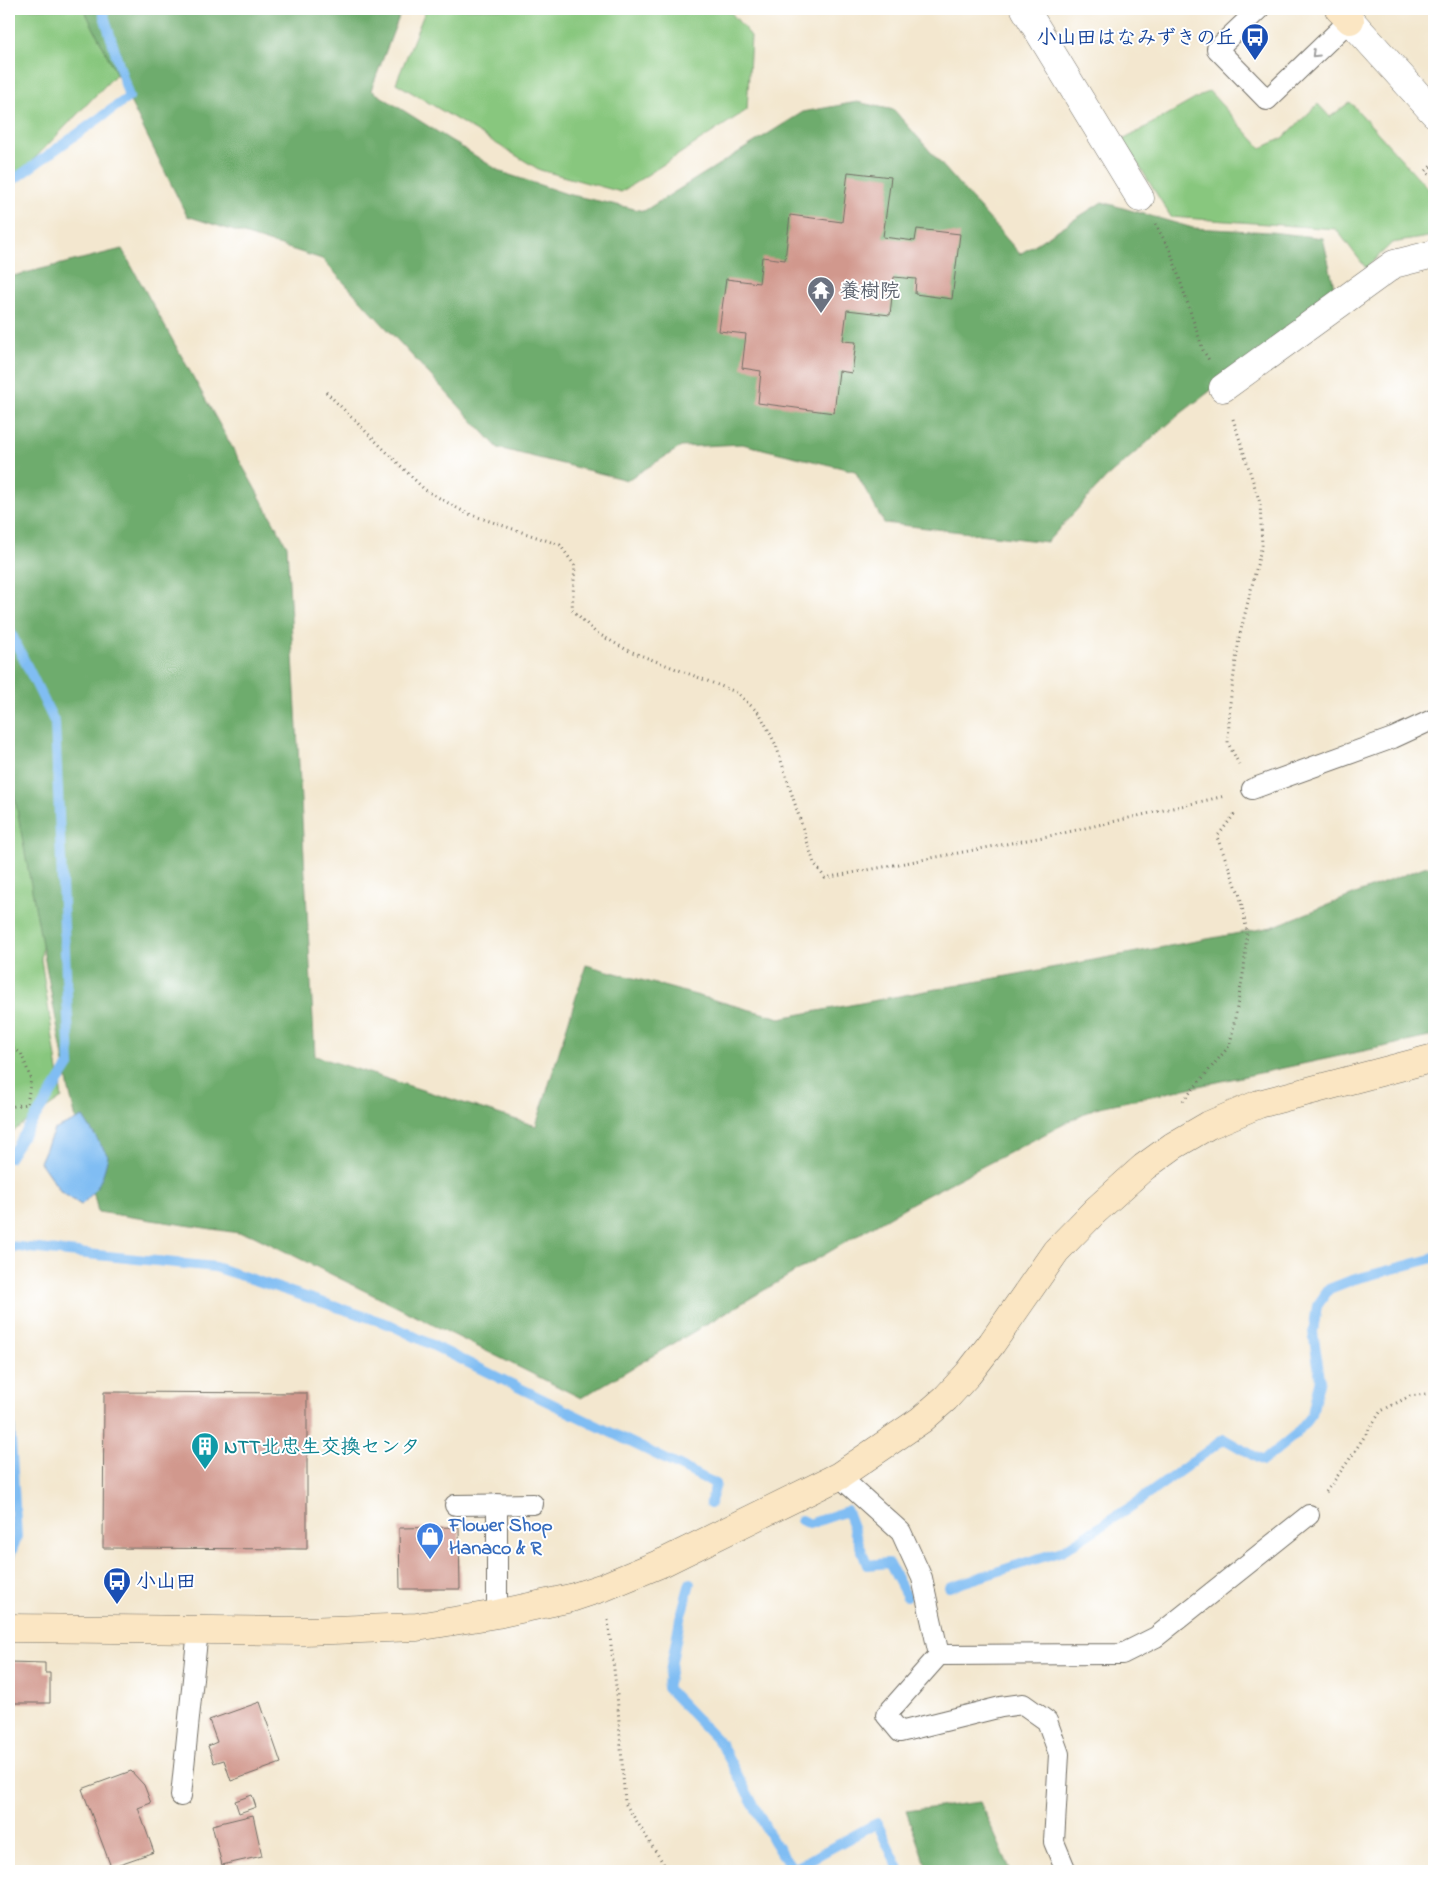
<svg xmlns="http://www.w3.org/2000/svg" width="1443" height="1880" font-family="'Indie Flower','Klee One',sans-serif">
  <rect width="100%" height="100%" fill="#fff"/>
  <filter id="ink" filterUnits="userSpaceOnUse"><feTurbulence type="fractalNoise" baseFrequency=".02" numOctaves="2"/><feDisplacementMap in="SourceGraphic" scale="10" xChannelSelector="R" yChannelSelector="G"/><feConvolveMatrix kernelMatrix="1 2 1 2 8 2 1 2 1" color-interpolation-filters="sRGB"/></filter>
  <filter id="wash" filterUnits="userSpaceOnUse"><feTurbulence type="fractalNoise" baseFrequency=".0096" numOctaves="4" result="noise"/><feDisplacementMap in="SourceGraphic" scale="20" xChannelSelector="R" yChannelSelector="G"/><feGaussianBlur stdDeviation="1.12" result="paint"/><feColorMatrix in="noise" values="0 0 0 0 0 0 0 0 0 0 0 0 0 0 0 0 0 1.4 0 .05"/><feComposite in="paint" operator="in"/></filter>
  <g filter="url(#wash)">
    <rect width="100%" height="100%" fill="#f3e7cf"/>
    <g fill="#88c77e" stroke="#5a7954">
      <path d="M9 9H108L121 69 9 185Z"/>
      <path d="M426 9H728L751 36 747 110 621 192 540 170 396 83Z"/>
      <path d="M1209 91 1261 148 1283 138 1318 104 1330 117 1350 102 1434 195V236L1392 243 1366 268 1336 229 1171 217 1123 140Z"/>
      <path d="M9 600 66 719 41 959 62 1098 9 1134Z"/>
    </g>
    <g fill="#6eac6d" stroke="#4c6c4c">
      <path d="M84 9H402L371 90 501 172 567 194 644 211 803 112 857 102 894 110 1020 254 1102 202 1193 228 1271 232 1323 238 1336 295 1180 414 1106 478 1047 542 884 523 855 471 742 444 681 447 627 480 498 448 322 259 187 216Z"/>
      <path d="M122 249 287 546 315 1056 536 1126 586 965 780 1018 1272 927 1424 867 1434 865V1036L1095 1108 914 1202 581 1398 252 1235 98 1212 69 1090 9 766V277Z"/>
      <path d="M980 1802 1011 1871H928L906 1811Z"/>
    </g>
    <path fill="#80bdf3" stroke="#56748f" d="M83 1117 108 1156C103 1178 99 1189 81 1205L61 1192 40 1162 54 1130Z"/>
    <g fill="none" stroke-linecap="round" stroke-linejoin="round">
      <g stroke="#80bdf3" stroke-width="10">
        <path d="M9 183 129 97 102 9"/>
        <path d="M9 629 55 723 70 1064 9 1158"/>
        <path d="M9 1246 215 1267 391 1325 716 1484 710 1504"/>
        <path d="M9 1407 17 1537 9 1558"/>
        <path d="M801 1520 809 1524 847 1511 867 1565 889 1563 907 1597"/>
        <path d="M690 1583 680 1619 667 1688 721 1744 773 1841 793 1869 877 1823 900 1871"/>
        <path d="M949 1587 1062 1551 1132 1506 1224 1439 1263 1461 1296 1434 1312 1414 1320 1378 1313 1332 1317 1306 1329 1289 1352 1280 1434 1258"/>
      </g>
    </g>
    <g id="blocks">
      <g fill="#d1988d">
        <path d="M848 172 891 177 883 237 915 241 917 229 960 234 952 299 915 294 916 279 894 277 890 315 847 310 843 341 856 342 852 373 839 371 834 413 758 403 761 371 742 368 746 334 719 331 726 279 759 283 762 257 785 260 790 215 842 222Z"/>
        <path d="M104 1392 307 1393V1549L103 1548Z"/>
        <path d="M459 1527 460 1589H400L399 1528Z"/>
        <path d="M10 1662 45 1663V1673H50V1703H9Z"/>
        <path d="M260 1702 281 1763 231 1781 224 1760 214 1763 208 1746 217 1742 209 1720Z"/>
        <path d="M131 1771 144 1785 151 1803 138 1808 154 1852 111 1867 82 1789Z"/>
        <path d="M252 1795 256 1807 239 1813 235 1801Z"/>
        <path d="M253 1815 262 1856 222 1865 212 1825Z"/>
      </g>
    </g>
  </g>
  <g filter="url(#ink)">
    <use href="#blocks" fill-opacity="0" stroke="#716d64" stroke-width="1"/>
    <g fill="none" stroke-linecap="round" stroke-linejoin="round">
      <g stroke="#716d64" stroke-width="22">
        <g id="lane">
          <path d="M1259 9 1217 49 1267 100 1350 20"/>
          <path d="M1252 789 1393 738 1434 719"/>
          <path d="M839 1476 901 1532 922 1578 939 1655 886 1715 900 1732 1001 1707 1023 1704 1047 1721 1059 1754 1054 1842 1066 1871"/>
          <path d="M455 1505 533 1504"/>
          <path d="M497 1614V1504"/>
          <path d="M939 1655 1122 1654 1156 1637 1309 1515"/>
          <path d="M181 1796 198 1630"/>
        </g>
      </g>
      <g stroke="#716d64" stroke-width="29">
        <g id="street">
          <path d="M1025 9 1140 198"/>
          <path d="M1350 20 1434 113"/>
          <path d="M1223 388 1394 264 1434 254"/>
        </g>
      </g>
      <g stroke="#716d64" stroke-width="29">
        <g id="secondary">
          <path d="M1339 9 1350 20"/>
          <path d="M9 1628 304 1631 417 1627 497 1614 571 1598 604 1587 664 1562 839 1476 921 1420 946 1398 968 1374 992 1343 1056 1251 1095 1211 1144 1167 1173 1146 1209 1125 1259 1104 1434 1058"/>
        </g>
      </g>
      <g stroke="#716d64" stroke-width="3" stroke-dasharray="1 4" stroke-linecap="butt">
        <path d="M1434 163 1426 171 1434 180"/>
        <path d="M1155 224 1170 250 1203 350 1209 360"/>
        <path d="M326 392 425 490 466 513 560 545 575 566 572 609 595 632 627 650 736 692 760 714 776 745 814 863 825 878 1059 834 1225 796"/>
        <path d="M1233 419 1260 503 1262 545 1239 638 1230 703 1228 743 1239 764"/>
        <path d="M9 1046 21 1053 31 1079 27 1104 9 1107"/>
        <path d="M1183 1101 1230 1045 1244 969 1247 932 1240 896 1217 837 1236 812"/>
        <path d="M1326 1492 1349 1460 1381 1411 1410 1396 1434 1393"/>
        <path d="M608 1620 617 1694 625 1803 668 1871"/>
      </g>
      <use href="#lane" stroke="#fff" stroke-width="20"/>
      <use href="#street" stroke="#fff" stroke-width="28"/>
      <use href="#secondary" stroke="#fbe6c3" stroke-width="28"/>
    </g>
    <defs><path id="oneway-chevron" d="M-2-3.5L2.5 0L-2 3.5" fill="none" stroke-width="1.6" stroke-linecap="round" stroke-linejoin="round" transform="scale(1.25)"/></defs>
    <use stroke="#a0a0a0" href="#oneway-chevron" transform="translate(1315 54) rotate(136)"/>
  </g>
  <defs>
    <g id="bus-pin" transform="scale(1.4375)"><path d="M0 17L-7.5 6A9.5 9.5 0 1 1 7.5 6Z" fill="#1a4fb4" stroke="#fff"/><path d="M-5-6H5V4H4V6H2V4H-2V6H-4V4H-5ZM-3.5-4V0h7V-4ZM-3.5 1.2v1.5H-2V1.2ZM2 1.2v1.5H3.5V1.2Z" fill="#fff"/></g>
    <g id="temple-pin" transform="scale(1.4375)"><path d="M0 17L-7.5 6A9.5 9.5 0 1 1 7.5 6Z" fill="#6b7280" stroke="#fff"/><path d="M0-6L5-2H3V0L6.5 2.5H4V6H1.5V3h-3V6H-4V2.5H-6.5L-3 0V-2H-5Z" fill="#fff"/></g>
    <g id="building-pin" transform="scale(1.4375)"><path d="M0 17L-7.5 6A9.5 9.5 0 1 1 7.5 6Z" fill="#0f9aa8" stroke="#fff"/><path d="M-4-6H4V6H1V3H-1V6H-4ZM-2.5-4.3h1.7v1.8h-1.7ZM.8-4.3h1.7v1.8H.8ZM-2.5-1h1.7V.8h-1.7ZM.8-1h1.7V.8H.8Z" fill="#fff"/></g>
    <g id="shop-pin" transform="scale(1.4375)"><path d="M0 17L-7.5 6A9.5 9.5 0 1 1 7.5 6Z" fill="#3f7fe0" stroke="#fff"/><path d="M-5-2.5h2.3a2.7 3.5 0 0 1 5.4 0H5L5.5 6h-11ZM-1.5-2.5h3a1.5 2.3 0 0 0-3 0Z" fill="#fff"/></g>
  </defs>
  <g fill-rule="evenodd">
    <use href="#bus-pin" x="1255" y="37"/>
    <use href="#temple-pin" x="821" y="290"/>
    <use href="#building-pin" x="205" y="1446"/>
    <use href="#shop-pin" x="430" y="1536"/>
    <use href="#bus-pin" x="117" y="1581"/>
  </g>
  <g text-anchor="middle" stroke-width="4" stroke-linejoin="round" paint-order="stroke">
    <g font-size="20" font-weight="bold" fill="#164399" stroke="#fff" text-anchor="end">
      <text x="1236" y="44">小山田はなみずきの丘</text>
      <text x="136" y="1588" text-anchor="start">小山田</text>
    </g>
    <g font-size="20" font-weight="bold" fill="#5b616d" stroke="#fff" text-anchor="start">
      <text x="840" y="297">養樹院</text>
    </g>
    <g font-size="20" font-weight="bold" fill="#0d838f" stroke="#fff" text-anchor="start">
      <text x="224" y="1453">NTT北忠生交換センタ</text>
    </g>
    <g font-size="20" font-weight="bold" fill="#366cbe" stroke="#fff" text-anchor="start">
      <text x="449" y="1531">Flower Shop<tspan x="449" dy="23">Hanaco &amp; R</tspan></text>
    </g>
  </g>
  <rect width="1443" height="1880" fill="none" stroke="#fff" stroke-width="30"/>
</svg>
